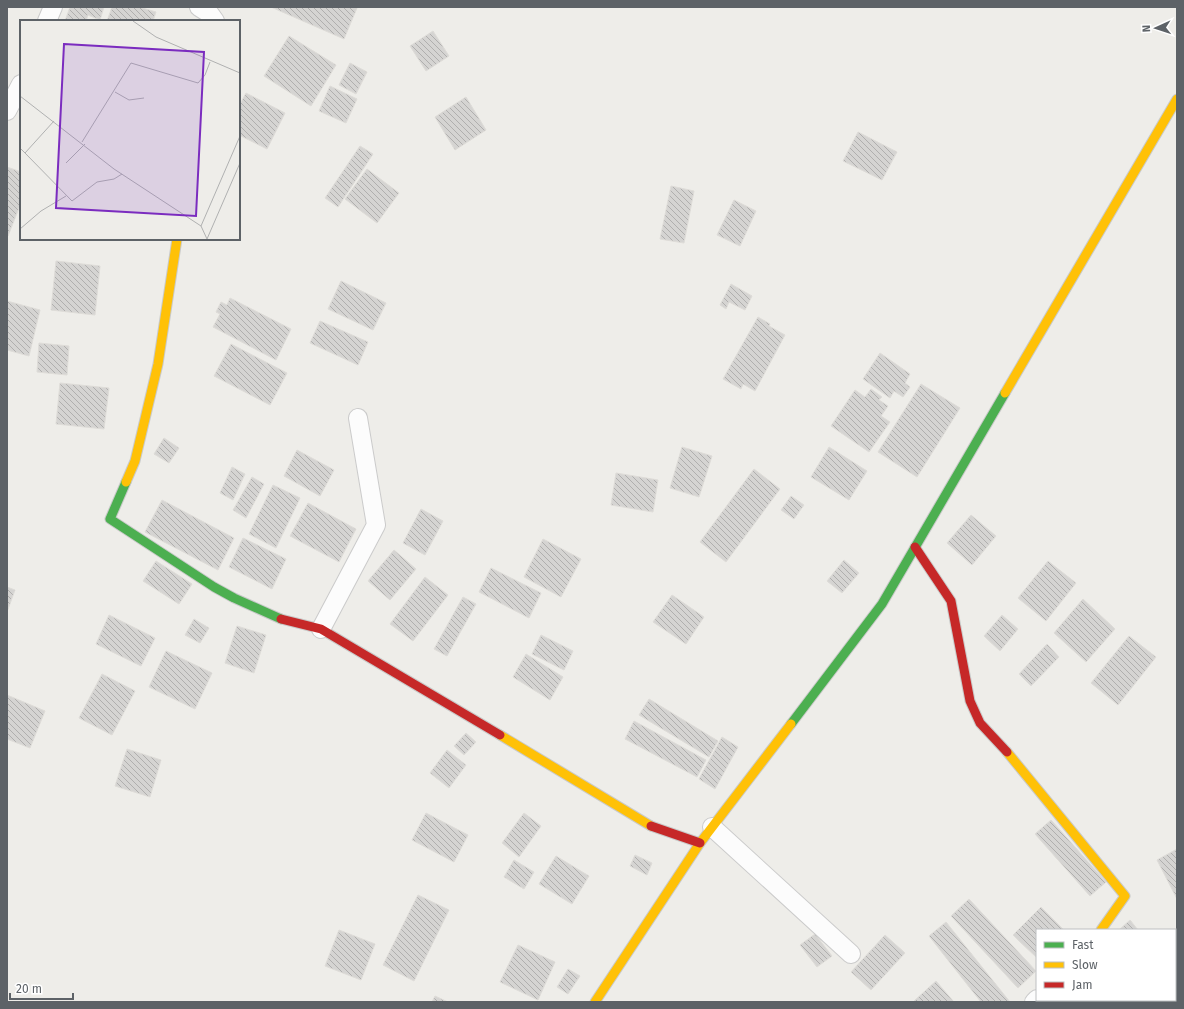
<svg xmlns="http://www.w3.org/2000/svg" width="1184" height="1009" font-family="'Fira Sans',sans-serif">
  <defs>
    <pattern id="building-back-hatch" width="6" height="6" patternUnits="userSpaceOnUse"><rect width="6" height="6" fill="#d5d4d2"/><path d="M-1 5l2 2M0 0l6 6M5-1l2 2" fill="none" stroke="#b0afae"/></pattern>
  </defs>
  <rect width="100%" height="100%" fill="#eeede9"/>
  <g fill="url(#building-back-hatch)" stroke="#dedcd8">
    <path d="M70 7H104L100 20 88 15 86 21H65Z"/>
    <path d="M112 7H139L156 12 153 21H107Z"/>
    <path d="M271 7H355L357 8 344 39Z"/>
    <path d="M433 31 449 56 426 71 410 46Z"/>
    <path d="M289 36 336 65 311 106 264 76Z"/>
    <path d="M350 63 367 72 356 94 339 85Z"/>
    <path d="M330 86 357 99 346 123 319 111Z"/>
    <path d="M246 93 285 113 267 149 239 135V106Z"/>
    <path d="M466 97 486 130 455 150 435 117Z"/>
    <path d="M858 132 897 152 882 180 843 161Z"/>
    <path d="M360 146 373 154 338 207 325 198Z"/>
    <path d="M7 167 21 172V203L8 236H7Z"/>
    <path d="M367 169 399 193 377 223 345 199Z"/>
    <path d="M671 186 694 191 684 243 660 239Z"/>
    <path d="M734 200 756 211 740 246 717 235Z"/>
    <path d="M56 261 100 266 95 315 51 310Z"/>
    <path d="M341 281 386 303 373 330 328 309Z"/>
    <path d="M731 284 752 296 745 310 729 302 726 309 720 305Z"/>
    <path d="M230 298 291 329 276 360 213 327 220 314 216 312 221 302 227 305Z"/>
    <path d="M7 301 40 310 29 356 7 350Z"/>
    <path d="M758 317 770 324 769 326 785 335 755 391 743 384 741 389 723 379Z"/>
    <path d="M320 321 368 342 358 365 310 343Z"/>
    <path d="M39 343 69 346 67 375 37 372Z"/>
    <path d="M231 344 287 373 270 405 214 376Z"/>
    <path d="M880 353 910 374 905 383 910 387 903 397 894 391 890 398 863 379Z"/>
    <path d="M60 383 109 388 104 429 56 424Z"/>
    <path d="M921 384 960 408 917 477 878 452Z"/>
    <path d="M871 389 882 397 879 400 888 406 881 416 890 422 869 452 831 426 855 390 865 397Z"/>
    <path d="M164 438 179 448 169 463 154 454Z"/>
    <path d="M682 447 712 456 699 497 670 488Z"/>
    <path d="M829 447 867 471 849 500 811 477Z"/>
    <path d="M297 450 334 470 320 496 284 476Z"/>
    <path d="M232 467 245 474 233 500 220 493Z"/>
    <path d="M754 469 780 489 726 562 700 542Z"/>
    <path d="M616 473 658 480 653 512 611 505Z"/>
    <path d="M252 477 264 484 246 518 233 510Z"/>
    <path d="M273 485 300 498 276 548 249 534Z"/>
    <path d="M791 496 804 505 794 519 781 510Z"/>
    <path d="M162 500 234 538 218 570 145 532Z"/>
    <path d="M308 503 356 529 339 562 290 536Z"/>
    <path d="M421 509 443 521 425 555 403 543Z"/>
    <path d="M971 515 996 536 972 565 947 543Z"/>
    <path d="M243 538 286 559 272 589 229 567Z"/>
    <path d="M543 539 581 559 561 597 524 577Z"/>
    <path d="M394 550 416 569 390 600 368 581Z"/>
    <path d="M844 560 859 573 842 593 827 581Z"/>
    <path d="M156 561 192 584 179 604 143 581Z"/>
    <path d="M1048 561 1076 583 1046 621 1018 598Z"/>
    <path d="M491 568 541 593 529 618 479 592Z"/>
    <path d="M425 577 448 595 413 641 390 624Z"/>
    <path d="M7 587 15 590 7 612Z"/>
    <path d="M672 595 704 617 686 644 653 622Z"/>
    <path d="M463 597 476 604 447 656 434 649Z"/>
    <path d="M1083 599 1115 629 1086 662 1054 633Z"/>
    <path d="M109 615 155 638 141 666 96 644Z"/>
    <path d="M1002 615 1018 629 1000 651 984 636Z"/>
    <path d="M194 619 209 628 200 643 185 635Z"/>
    <path d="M237 626 266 635 254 673 225 663Z"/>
    <path d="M541 635 573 651 564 670 532 654Z"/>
    <path d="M1129 636 1156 657 1118 705 1091 683Z"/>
    <path d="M1047 644 1059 657 1031 686 1019 674Z"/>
    <path d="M166 651 212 673 195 709 149 687Z"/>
    <path d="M526 654 563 677 550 700 513 677Z"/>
    <path d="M102 674 135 691 112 735 79 718Z"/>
    <path d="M7 695 45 711 30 748 7 739Z"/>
    <path d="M649 699 718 741 709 757 639 715Z"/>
    <path d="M634 721 706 760 697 777 625 739Z"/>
    <path d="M466 733 476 742 464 755 454 746Z"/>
    <path d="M722 737 738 747 715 789 699 779Z"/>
    <path d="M127 749 161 760 150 797 115 786Z"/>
    <path d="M447 750 466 765 449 788 430 773Z"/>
    <path d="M426 813 468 835 454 862 412 840Z"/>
    <path d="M524 813 541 826 519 857 502 843Z"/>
    <path d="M1051 820 1106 882 1090 896 1035 834Z"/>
    <path d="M1177 849V899L1157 860Z"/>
    <path d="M635 855 652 863 647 875 630 866Z"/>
    <path d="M556 856 589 876 572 904 539 884Z"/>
    <path d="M514 860 534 872 524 889 504 877Z"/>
    <path d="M418 895 449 910 414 981 383 965Z"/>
    <path d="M969 899 1036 971 1018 988 951 916Z"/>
    <path d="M1041 907 1064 930H1037V958L1013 935Z"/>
    <path d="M1130 920 1138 930H1119Z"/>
    <path d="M946 922 1010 1002H981L929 936Z"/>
    <path d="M339 930 375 944 361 980 325 966Z"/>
    <path d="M815 934 832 956 817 967 800 945Z"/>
    <path d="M885 935 905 953 871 990 851 972Z"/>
    <path d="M518 945 555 962 538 1000 500 982Z"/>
    <path d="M1175 956 1177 958V983L1175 985Z"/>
    <path d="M568 969 580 976 568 994 557 987Z"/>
    <path d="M936 981 954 1002H915L914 1001Z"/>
    <path d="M435 996 448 1002H432Z"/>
    <path d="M1083 1000H1099L1101 1002H1081Z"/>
  </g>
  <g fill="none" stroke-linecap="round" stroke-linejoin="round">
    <g stroke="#cbcbcb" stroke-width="20">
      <g id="street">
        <path d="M199 7 210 14 215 21"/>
        <path d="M47 21 53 7"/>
        <path d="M7 111 21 84"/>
        <path d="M321 629 376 525 358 418"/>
        <path d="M712 827 851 954"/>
        <path d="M1138 1000 1140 1002"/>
        <path d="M1034 1002 1037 999"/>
      </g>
    </g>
    <g stroke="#c9cac9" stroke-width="11">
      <g id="fast">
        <path d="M126 482 110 519 214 587 234 598 281 619"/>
        <path d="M791 724 882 604 1005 393"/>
      </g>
    </g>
    <g stroke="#c9cac9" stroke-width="11">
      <g id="slow">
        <path d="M1005 393 1177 99"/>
        <path d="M126 482 135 461 158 364 177 239"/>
        <path d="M500 735 651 826"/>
        <path d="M1007 752 1125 896 1101 930"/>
        <path d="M595 1002 700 843 791 724"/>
      </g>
    </g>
    <g stroke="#c9cac9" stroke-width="11">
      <g id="jam">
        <path d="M915 547 951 601 970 701 980 723 1007 752"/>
        <path d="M281 619 321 629 500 735"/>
        <path d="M651 826 700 843"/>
      </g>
    </g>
    <use href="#street" stroke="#fcfcfc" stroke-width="18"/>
    <use href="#fast" stroke="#4caf50" stroke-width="9"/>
    <use href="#slow" stroke="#ffc107" stroke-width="9"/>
    <use href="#jam" stroke="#c62828" stroke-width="9"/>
  </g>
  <g transform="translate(20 20)">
    <rect width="220" height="220" fill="#eeede9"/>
    <path fill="none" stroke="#b0b1b1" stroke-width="1" d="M113 1 136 17 220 53M95 72 109 80 124 78M0 76 94 149 181 206 187 219M62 122 111 43 178 63 185 55 190 42M0 128 5 133 34 101M5 133 52 181 77 162 94 159 102 154M46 143 65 124M181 206 220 116M0 209 21 191 46 176M187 219 220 143"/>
    <path fill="#7b2cbf" fill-opacity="0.15" stroke="#7b2cbf" stroke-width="2" d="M44 24 184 32 176 196 36 188Z"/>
    <rect width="220" height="220" fill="none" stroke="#5d6267" stroke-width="2"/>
  </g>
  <rect width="1184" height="1009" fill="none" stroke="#5d6267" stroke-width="16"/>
  <rect x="1036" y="929" width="140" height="72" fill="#ffffff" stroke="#bec0c2"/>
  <rect x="1044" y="942" width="20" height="6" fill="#4caf50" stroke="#bec0c2"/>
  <text x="1072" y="949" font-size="12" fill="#5d6267">Fast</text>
  <rect x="1044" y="962" width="20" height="6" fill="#ffc107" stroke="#bec0c2"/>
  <text x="1072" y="969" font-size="12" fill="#5d6267">Slow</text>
  <rect x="1044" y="982" width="20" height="6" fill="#c62828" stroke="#bec0c2"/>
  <text x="1072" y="989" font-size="12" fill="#5d6267">Jam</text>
  <g transform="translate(1156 28) rotate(267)" stroke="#ffffff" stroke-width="3" paint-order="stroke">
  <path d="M0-3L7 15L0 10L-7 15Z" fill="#5d6267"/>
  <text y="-6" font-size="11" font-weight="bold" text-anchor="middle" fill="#5d6267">N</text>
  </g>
  <path d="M10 993v6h63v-6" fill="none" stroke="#5d6267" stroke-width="2"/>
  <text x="16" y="993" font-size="12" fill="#5d6267" stroke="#ffffff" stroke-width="3" paint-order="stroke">20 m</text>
</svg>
